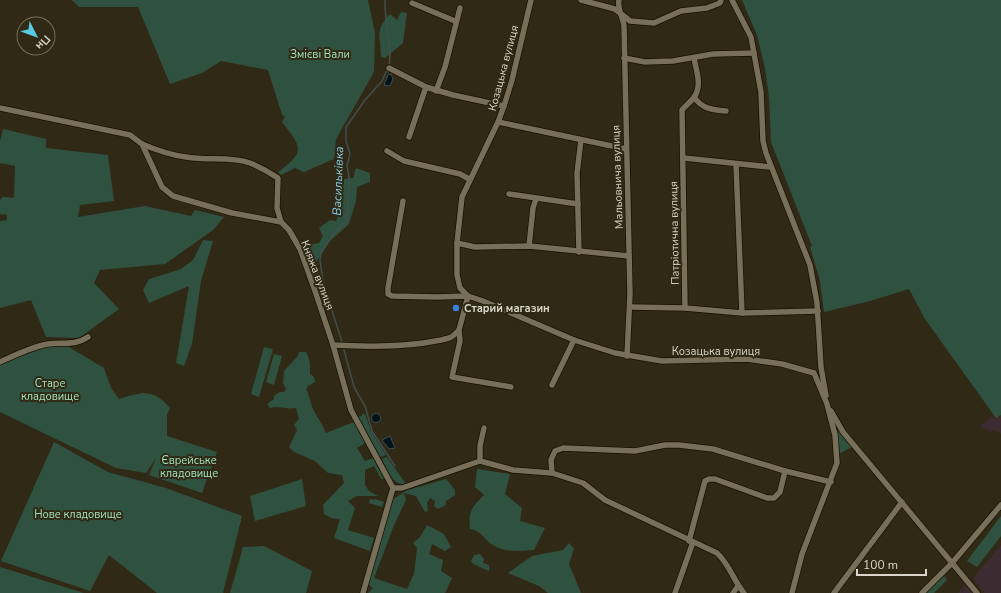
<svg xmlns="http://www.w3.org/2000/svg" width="1001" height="593" font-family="'Nunito Sans',sans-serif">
  <rect width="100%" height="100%" fill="#302915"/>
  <g fill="#3d2b32">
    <path d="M992 416 995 419 1001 416V434L993 430 990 432 980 426Z"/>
    <path d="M1001 545V593H984L973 578Z"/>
    <path d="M968 584 975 593H958L964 586Z"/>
  </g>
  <g fill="#2f5240">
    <path d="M72 0H368L375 33 374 72 336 139 334 159 304 172 295 168 281 175 278 172C306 151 302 148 282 122L285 117 282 115 268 70 221 61 202 73 170 84 138 7H79Z"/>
    <path d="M742 0H1001V415L996 418 925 319 909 289 870 301 824 312 820 281 810 247 812 246 771 142 769 98 765 68 757 35Z"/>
    <path d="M401 12 407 13 403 43 385 58 381 57C381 36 374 31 390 14L397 20Z"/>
    <path d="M3 129 46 139V148L108 155 114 201 80 205 78 217 145 206 191 216 195 210 224 217 213 230 165 264 100 270 94 283 119 309 79 338 46 337 31 300 0 308V221L7 220V215L0 214V200L3 197 14 198 15 166 0 163V141Z"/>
    <path d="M356 168 370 173V182L357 187 356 201 349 224 330 241 315 264H311L307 261 305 249 309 245 319 243 323 236 319 228 330 220 336 221 342 205 340 184 343 179 353 178Z"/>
    <path d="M203 240 213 241 201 281 192 344 184 366 176 363 189 286 149 303 143 290 149 279 181 269 193 260Z"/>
    <path d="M49 346H67L104 368 111 388 119 399C142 392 153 388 170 408L167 415V436L217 452 202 493 149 475 156 458 146 473 116 468 0 412V364Z"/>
    <path d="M264 347 273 349 259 397 251 394Z"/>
    <path d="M299 352H306C311 361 310 365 310 374L314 377 315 382 308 386 306 389C310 397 311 406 315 413 320 421 322 424 326 433L354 422 365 443 357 448 365 461 373 458 385 478 381 479 374 466 365 470V485L369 491 378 496H357L348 501 355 508 348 530 374 538 370 551 334 538 340 519 331 518 324 514 323 505 344 483 342 475 328 473 315 461 294 452 289 447 297 430 294 425 299 419 296 408C286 410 279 405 270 408L267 404 274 399V396L280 392H284L286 389 283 383 284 371 297 357Z"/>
    <path d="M274 354 282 356 274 385 266 382Z"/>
    <path d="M362 414H365L371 431 386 455 380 457 358 417 362 416Z"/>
    <path d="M839 430 854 446 837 455 836 432Z"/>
    <path d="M54 442 108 472 166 488 242 516 223 593H157L109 555 90 591 1 561Z"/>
    <path d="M387 457 406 484C392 485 388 471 382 459Z"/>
    <path d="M477 469 510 474 505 494 522 508 520 521 545 528 534 550C520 551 502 553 490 543 481 536 483 532 470 529 468 511 472 507 484 495L475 487Z"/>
    <path d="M302 479 306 506 255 521 250 496Z"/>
    <path d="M446 479 455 490V495L446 501V505L438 509 434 506 435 501 430 498 427 503 428 511 425 512 416 496 404 493 406 500 394 525 374 578 407 589 414 574 417 548 413 543 420 537 427 525 444 534 451 547 445 551 432 544 429 554 443 560 441 571 452 578 445 593H368L373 588 368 584 393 499 408 490Z"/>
    <path d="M370 499 374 500 375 499 384 502 382 507 369 503Z"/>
    <path d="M1001 516V536L977 567 967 561Z"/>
    <path d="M569 543 574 549 569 564 581 593H548L539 586 508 573 532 556 563 550Z"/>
    <path d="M264 546 312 571 306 593H230L243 547Z"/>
    <path d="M480 554 484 559 483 563 489 565V571L473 564 471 561 474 555Z"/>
    <path d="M0 567 84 593H0Z"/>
    <path d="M944 576 947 580 934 593H926Z"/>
  </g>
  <g fill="#00131b" stroke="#414e4f">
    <path d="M391 74 393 79 390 86 384 85 388 75Z"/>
    <circle cx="376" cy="418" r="4.5"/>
    <path d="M390 436 395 448 389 449 382 440Z"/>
  </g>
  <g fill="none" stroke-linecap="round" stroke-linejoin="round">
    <g stroke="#414e4f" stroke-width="1.5">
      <path d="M385 0C384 23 393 44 389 66"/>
      <path d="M342 342 323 282 320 260 321 252 334 233 346 221 348 212 349 177 347 165 350 154 346 141V127L365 100 382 81 387 70"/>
      <path d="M344 350 354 387 365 406 372 431 395 466"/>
    </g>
    <g stroke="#181101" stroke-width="7">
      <g id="minor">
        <path d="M531 0 512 80 504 106 498 122 462 197 457 243V275L460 288 468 296 483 301 574 340 615 353 662 361 747 359 782 364 814 373 827 404 835 435 837 463 802 554 792 593"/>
        <path d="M581 0 615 9 630 21 654 23 681 11 707 8 720 3 721 0"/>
        <path d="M619 0C617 9 623 17 624 26L630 294 627 356"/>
        <path d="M732 0 751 37 761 92 763 141 766 153 810 265 817 303 821 367 826 396"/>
        <path d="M412 3 455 21"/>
        <path d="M624 58 645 62 673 61 713 54 754 53"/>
        <path d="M389 68 426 87"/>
        <path d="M436 91 445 67 460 8"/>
        <path d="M694 97C702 109 713 110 726 111"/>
        <path d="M0 108 130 135 142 144 162 187 173 196 232 213 281 222 289 230 300 249 314 288 333 345 351 410 393 488 363 593"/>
        <path d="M498 122 626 149"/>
        <path d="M409 137 426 87 453 95 504 106"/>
        <path d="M142 144C156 150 170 155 186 157 207 161 230 156 250 163 260 167 269 172 278 178L277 208 281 222"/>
        <path d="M387 151 404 161 460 174 469 179"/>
        <path d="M684 158 770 167"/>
        <path d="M736 164 742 313"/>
        <path d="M509 194 578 204"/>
        <path d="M403 201 388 288V294L392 296 437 297 468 296 459 330 460 341 452 377 511 387"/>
        <path d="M457 243 475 247 529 246 629 256"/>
        <path d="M529 246 533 208 536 199"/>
        <path d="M579 252 577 173 581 140"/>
        <path d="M630 307 685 308 742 313 818 311"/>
        <path d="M685 308 682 110C686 105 692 101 695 96 702 84 696 70 694 58"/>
        <path d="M333 345C368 347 415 347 449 338 453 337 456 333 459 330"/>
        <path d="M0 362C15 355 31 347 48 344 62 342 75 346 88 337"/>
        <path d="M552 385 574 340"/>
        <path d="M831 411 843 432 977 593"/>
        <path d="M484 428 480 446V461L513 470 552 473 583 483 605 500 717 553C730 565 733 580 744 593"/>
        <path d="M785 471 831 482"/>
        <path d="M552 473 551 460 555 451 563 448 635 451 665 445H679L713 449 785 471 780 492 774 498H767L715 479H709L705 481 689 541"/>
        <path d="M393 488H402L480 461"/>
        <path d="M675 593 693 542"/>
        <path d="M733 593 738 586"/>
        <path d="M834 593 902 502"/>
        <path d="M922 593 952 563 1001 505"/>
      </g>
    </g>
    <use href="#minor" stroke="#776f59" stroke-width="5.5"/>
  </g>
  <circle fill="#3f7fe0" stroke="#302915" stroke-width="1.5" cx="456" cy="308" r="4"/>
  <g text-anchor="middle" stroke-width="4" stroke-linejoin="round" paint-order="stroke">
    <g font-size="11" fill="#a2e3bf" stroke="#302915">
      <text x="320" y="58">Змієві Вали</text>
      <text x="50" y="387">Старе<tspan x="50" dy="13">кладовище</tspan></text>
      <text x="189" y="464">Єврейське<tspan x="189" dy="13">кладовище</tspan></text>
      <text x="78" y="518">Нове кладовище</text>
    </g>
    <g font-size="11" fill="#dad6c9" stroke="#302915">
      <text transform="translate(503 68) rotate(-75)" y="4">Козацька вулиця</text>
      <text transform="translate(617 177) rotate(-92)" y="4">Мальовнича вулиця</text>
      <text transform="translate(674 233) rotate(-91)" y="4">Патріотична вулиця</text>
      <text transform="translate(318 275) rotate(69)" y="4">Княжа вулиця</text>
      <text x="716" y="355">Козацька вулиця</text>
    </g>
    <g font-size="11" font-weight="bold" fill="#dad6c9" stroke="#302915" text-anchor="start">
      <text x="464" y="312">Старий магазин</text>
    </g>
    <g font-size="12" font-style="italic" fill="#84cee9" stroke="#302915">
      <text transform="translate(338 181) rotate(-88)" y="4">Васильківка</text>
    </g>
  </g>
  <g transform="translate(36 36) rotate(132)"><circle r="19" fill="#302915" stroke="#746e5d"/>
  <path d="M0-3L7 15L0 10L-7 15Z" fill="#55cae0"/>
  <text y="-6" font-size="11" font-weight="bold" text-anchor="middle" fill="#dad6c9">Пн</text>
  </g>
  <path d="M857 569v6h69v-6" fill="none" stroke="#dad6c9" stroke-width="2"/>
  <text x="863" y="569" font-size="12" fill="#dad6c9" stroke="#302915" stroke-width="3" paint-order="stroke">100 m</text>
</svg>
